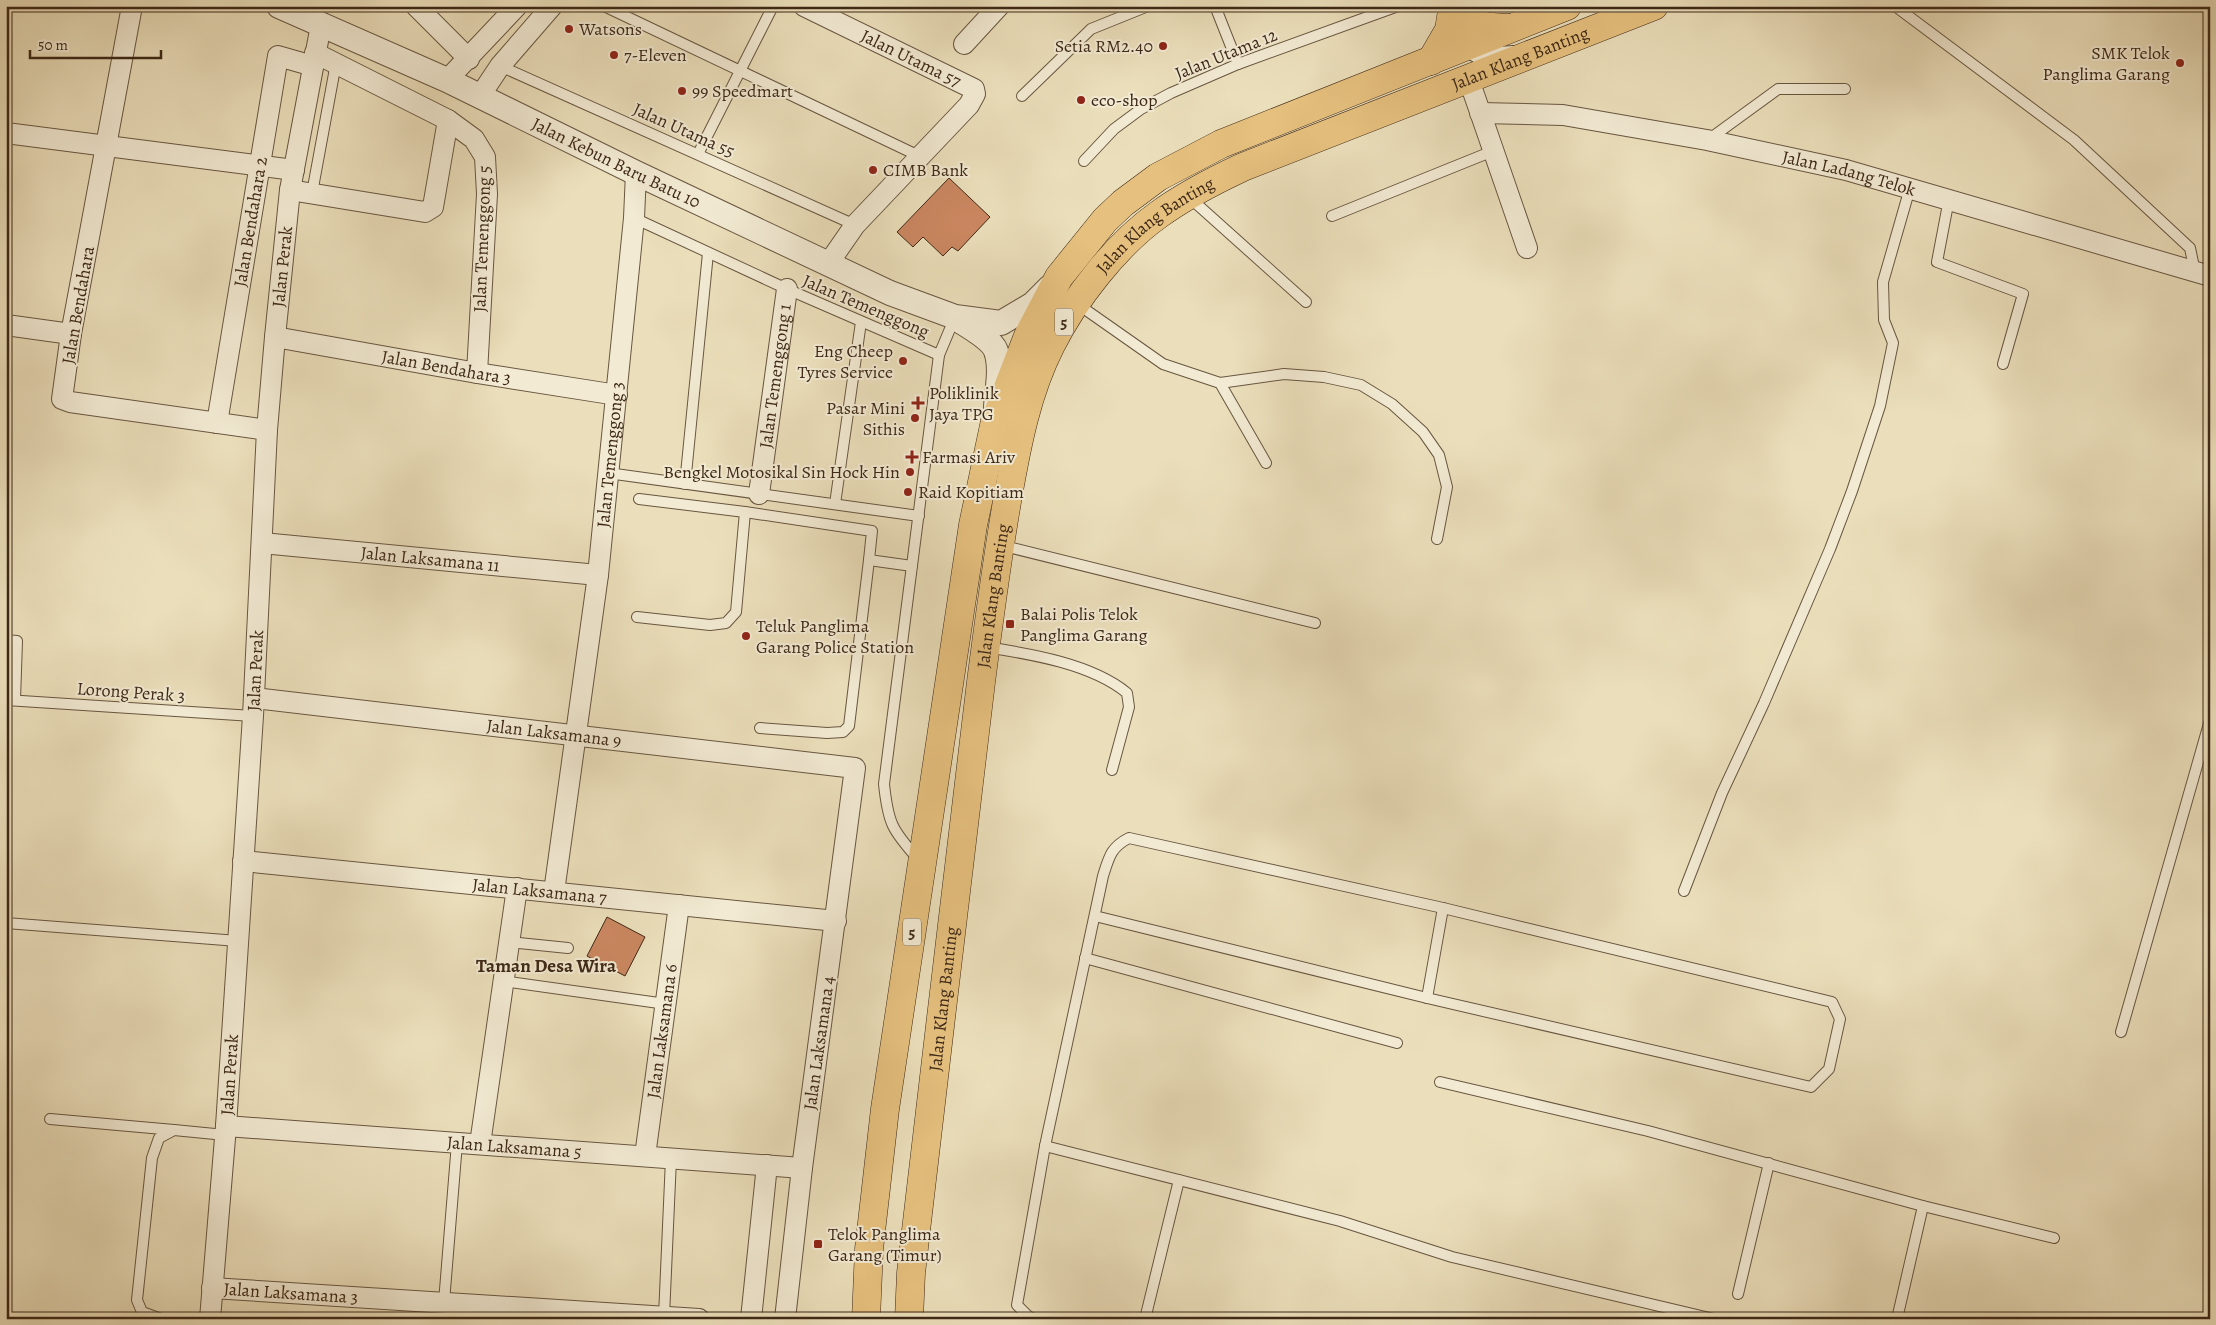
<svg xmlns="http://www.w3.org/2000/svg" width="2216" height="1325" font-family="Alegreya,serif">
  <rect width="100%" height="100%" fill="#ebdfbb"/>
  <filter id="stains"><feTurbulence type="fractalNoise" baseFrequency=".004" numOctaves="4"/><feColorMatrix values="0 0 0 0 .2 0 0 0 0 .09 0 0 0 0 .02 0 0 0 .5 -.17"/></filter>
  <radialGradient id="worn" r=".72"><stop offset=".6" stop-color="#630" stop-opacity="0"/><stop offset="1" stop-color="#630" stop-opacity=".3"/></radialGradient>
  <g fill="#cb8761" stroke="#3d2817">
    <path d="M949 178 990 217 958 251 952 247 943 256 923 237 913 247 897 232Z"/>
    <path d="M607 917 645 937 625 976 587 956Z"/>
  </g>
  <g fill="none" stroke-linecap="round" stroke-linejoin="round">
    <g stroke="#685640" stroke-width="12">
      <g id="service">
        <path d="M604 6 919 156"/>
        <path d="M1215 6 1238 64"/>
        <path d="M1895 6 2074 140 2190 248 2195 272"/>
        <path d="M500 66 855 225"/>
        <path d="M1022 96 1091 29 1148 6"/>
        <path d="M1708 140 1778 89H1845"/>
        <path d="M698 154 773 6"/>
        <path d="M1084 161 1114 129 1141 109 1171 93 1238 64 1398 6"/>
        <path d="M312 193 336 63"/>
        <path d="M1190 198 1306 302"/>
        <path d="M1949 199 1937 262 2023 294 2003 364"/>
        <path d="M1332 216 1493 151"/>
        <path d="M634 218 787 289 939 355"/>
        <path d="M1076 303 1163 364 1220 383 1266 463"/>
        <path d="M1220 383 1284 374 1324 377 1361 385 1392 404 1423 432 1439 455 1447 487 1437 539"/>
        <path d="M608 473 919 516"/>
        <path d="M685 484 708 253"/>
        <path d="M639 499 745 512 872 531 869 560 912 566"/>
        <path d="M835 504 861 322"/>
        <path d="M1000 545 1315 623"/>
        <path d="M637 617 710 625 726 623 736 612 745 512"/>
        <path d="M6 640 17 641 15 700"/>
        <path d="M986 647C1031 654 1092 664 1127 693L1129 707 1112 770"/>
        <path d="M6 700 253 716"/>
        <path d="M760 728 827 733 843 732 849 726 869 560"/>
        <path d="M918 859C892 830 888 823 884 784L939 355 955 317"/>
        <path d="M1684 891 1722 793 1764 703 1830 549 1852 491 1880 406 1893 343 1884 320 1883 282 1910 188"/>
        <path d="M6 923 238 941"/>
        <path d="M509 942 568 948"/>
        <path d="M1085 958 1397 1043"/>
        <path d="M503 981 666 1004"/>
        <path d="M1427 998 1443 908"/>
        <path d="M2121 1032 2210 720"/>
        <path d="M1440 1082 1648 1131 1923 1206 2054 1238"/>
        <path d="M50 1119 174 1130"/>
        <path d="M1045 1146 1340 1221 1452 1257 1714 1319"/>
        <path d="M1738 1294 1769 1163"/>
        <path d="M444 1302 457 1143"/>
        <path d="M664 1316 671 1159"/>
        <path d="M161 1319 142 1312 137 1300 152 1158 159 1138 174 1130 225 1135"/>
        <path d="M1034 1319 1028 1316 1017 1305 1045 1146 1103 876C1109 857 1111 847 1129 838L1443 908 1832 1002 1840 1019 1829 1069 1811 1087 1427 998 1095 916"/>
        <path d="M1145 1319 1179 1180"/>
        <path d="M1897 1319 1923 1206"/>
      </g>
    </g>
    <g stroke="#685640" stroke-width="22">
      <g id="minor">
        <path d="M132 6 71 334 62 399 70 402 267 430"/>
        <path d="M416 6 469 59"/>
        <path id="s1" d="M804 6 974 89 975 94 969 105 855 225 828 264"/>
        <path d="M1463 36C1474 59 1492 58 1514 56"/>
        <path d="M964 44 999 6"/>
        <path d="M315 53 448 120 474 139 485 157 487 194 477 373"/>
        <path d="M447 80 517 6"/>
        <path d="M1469 80 1527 248"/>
        <path d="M480 96 500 66 552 6"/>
        <path id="s2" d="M1480 113 1563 115 1707 140 1846 170 2210 276"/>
        <path d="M6 133 294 170"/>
        <path d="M290 190 425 212 433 207 448 120"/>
        <path d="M6 325 71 334"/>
        <path id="s3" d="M275 337 477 373 617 395"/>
        <path id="s4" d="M217 423 278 56 313 66"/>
        <path id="s5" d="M759 494 787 289"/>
        <path id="s6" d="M262 543 598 575"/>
        <path id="s7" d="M254 698 855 768 802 1168 785 1319"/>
        <path id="s8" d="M243 861 836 921"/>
        <path id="s9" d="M554 892 598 575 634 218 636 173"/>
        <path id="s10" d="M226 1126 802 1168"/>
        <path d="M480 1144 517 888"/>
        <path id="s11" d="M645 1156 679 905"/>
        <path id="s12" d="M212 1288 699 1319"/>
        <path id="s13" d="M210 1319 226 1126 253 716 267 430 275 337 290 190 321 25"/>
        <path d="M751 1319 767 1165"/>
      </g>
    </g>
    <g stroke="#685640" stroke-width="26">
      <g id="tertiary">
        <path id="s14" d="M279 6 447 80 636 173 890 293 955 317 1001 323 1033 304 1050 287"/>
        <path d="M960 321C970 327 992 340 996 351 1002 368 997 390 996 407"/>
      </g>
    </g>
    <g stroke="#3d2817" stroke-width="29">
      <g id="trunk">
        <path d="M1431 61 1449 30 1452 11C1475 26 1482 27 1509 28"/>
        <path d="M866 1319 869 1249 885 1109 973 525 995 421 1028 336 1059 277 1105 220 1123 203 1158 177 1221 144 1567 6"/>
        <path id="s15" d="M909 1319 911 1273C935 1076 956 879 981 682 989 620 997 558 1008 496 1017 445 1027 392 1051 345 1074 299 1116 245 1158 215 1184 196 1213 181 1243 167L1654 6"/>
      </g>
    </g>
    <use href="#service" stroke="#f2ead3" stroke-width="10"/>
    <use href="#minor" stroke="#f2ead3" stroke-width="20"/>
    <use href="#tertiary" stroke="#f2ead3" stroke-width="24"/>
    <use href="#trunk" stroke="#e6c07e" stroke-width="28"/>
  </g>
  <g fill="#8f2418" stroke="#f2ead3" stroke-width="2">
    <circle cx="569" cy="29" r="5"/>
    <circle cx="1163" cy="46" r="5"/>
    <circle cx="614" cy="55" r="5"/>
    <circle cx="2180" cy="63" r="5"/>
    <circle cx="682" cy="91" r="5"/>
    <circle cx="1081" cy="100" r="5"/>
    <circle cx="873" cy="170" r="5"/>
    <circle cx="903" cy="361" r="5"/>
    <path d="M915.5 395.5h5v5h5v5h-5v5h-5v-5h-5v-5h5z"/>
    <circle cx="915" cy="418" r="5"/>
    <path d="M909.5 449.5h5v5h5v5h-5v5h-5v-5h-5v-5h5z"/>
    <circle cx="910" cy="472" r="5"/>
    <circle cx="908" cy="492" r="5"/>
    <rect x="1005" y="619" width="10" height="10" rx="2.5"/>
    <circle cx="746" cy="636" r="5"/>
    <rect x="813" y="1239" width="10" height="10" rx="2.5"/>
  </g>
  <g text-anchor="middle" stroke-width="4" stroke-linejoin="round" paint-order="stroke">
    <g fill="#f2ead3" stroke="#73624f" stroke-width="1">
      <rect x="1055" y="308.5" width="18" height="27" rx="4"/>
      <rect x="903" y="918.5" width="18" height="27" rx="4"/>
    </g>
    <g font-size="16" font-weight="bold" fill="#3d2817">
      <text x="1064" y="328">5</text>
      <text x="912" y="938">5</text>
    </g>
    <g font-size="18" fill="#3d2817" stroke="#f2ead3" text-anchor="start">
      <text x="579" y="35">Watsons</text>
      <text x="1153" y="52" text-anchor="end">Setia RM2.40</text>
      <text x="2170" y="59" text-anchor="end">SMK Telok<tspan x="2170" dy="21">Panglima Garang</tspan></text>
      <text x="624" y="61">7-Eleven</text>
      <text x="692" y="97">99 Speedmart</text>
      <text x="1091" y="106">eco-shop</text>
      <text x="883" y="176">CIMB Bank</text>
      <text x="893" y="357" text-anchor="end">Eng Cheep<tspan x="893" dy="21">Tyres Service</tspan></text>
      <text x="929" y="399">Poliklinik<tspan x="929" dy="21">Jaya TPG</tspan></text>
      <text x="905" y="414" text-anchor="end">Pasar Mini<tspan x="905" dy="21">Sithis</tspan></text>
      <text x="922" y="463">Farmasi Ariv</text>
      <text x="900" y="478" text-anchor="end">Bengkel Motosikal Sin Hock Hin</text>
      <text x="918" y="498">Raid Kopitiam</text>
      <text x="1020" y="620">Balai Polis Telok<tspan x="1020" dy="21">Panglima Garang</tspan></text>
      <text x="756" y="632">Teluk Panglima<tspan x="756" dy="21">Garang Police Station</tspan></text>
      <text x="828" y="1240">Telok Panglima<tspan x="828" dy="21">Garang (Timur)</tspan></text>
    </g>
    <g font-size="18" fill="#3d2817" stroke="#f2ead3">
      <text transform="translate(1226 54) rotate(-22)" y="6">Jalan Utama 12</text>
      <text dy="6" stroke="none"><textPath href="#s1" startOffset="119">Jalan Utama 57</textPath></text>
      <text dy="6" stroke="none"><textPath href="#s15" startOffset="1552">Jalan Klang Banting</textPath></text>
      <text transform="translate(684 130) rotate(24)" y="6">Jalan Utama 55</text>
      <text dy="6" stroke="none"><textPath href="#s14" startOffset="372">Jalan Kebun Baru Batu 10</textPath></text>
      <text dy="6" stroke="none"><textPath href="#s2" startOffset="375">Jalan Ladang Telok</textPath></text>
      <text dy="6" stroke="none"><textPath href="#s4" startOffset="204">Jalan Bendahara 2</textPath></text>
      <text dy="6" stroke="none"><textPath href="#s15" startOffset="1148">Jalan Klang Banting</textPath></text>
      <text transform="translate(482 239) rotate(-88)" y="6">Jalan Temenggong 5</text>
      <text dy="6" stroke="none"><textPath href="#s13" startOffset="1055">Jalan Perak</textPath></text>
      <text transform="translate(78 305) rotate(-80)" y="6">Jalan Bendahara</text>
      <text transform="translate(866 306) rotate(23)" y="6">Jalan Temenggong</text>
      <text dy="6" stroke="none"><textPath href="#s3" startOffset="174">Jalan Bendahara 3</textPath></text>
      <text dy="6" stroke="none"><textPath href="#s5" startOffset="119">Jalan Temenggong 1</textPath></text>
      <text dy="6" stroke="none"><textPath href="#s9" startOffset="441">Jalan Temenggong 3</textPath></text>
      <text dy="6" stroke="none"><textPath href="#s6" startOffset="169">Jalan Laksamana 11</textPath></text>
      <text dy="6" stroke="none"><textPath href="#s15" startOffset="728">Jalan Klang Banting</textPath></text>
      <text dy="6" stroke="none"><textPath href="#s13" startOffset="650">Jalan Perak</textPath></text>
      <text transform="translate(131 692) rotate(4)" y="6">Lorong Perak 3</text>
      <text dy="6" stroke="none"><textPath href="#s7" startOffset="302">Jalan Laksamana 9</textPath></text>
      <text dy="6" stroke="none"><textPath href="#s8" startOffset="298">Jalan Laksamana 7</textPath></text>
      <text dy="6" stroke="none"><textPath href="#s15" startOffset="322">Jalan Klang Banting</textPath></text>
      <text dy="6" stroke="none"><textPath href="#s11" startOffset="126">Jalan Laksamana 6</textPath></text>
      <text transform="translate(819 1043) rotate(-82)" y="6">Jalan Laksamana 4</text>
      <text dy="6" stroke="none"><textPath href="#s13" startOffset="245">Jalan Perak</textPath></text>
      <text dy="6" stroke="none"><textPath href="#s10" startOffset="289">Jalan Laksamana 5</textPath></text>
      <text dy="6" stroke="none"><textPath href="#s12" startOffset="79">Jalan Laksamana 3</textPath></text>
    </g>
    <g font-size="19" font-weight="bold" fill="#3d2817" stroke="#f2ead3">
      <text x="546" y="972">Taman Desa Wira</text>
    </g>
  </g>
  <rect width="2216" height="1325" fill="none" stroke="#ebdfbb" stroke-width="25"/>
  <rect x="8" y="8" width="2201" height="1310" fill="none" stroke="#3d2817" stroke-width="2.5"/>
  <rect x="12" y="12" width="2191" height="1300" fill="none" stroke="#3d2817"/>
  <path d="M30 50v8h131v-8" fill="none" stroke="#3d2817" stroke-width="2.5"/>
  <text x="38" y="50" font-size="15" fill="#3d2817" stroke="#f2ead3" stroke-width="4" paint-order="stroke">50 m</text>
  <rect width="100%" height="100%" filter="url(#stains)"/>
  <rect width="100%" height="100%" fill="url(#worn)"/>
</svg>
